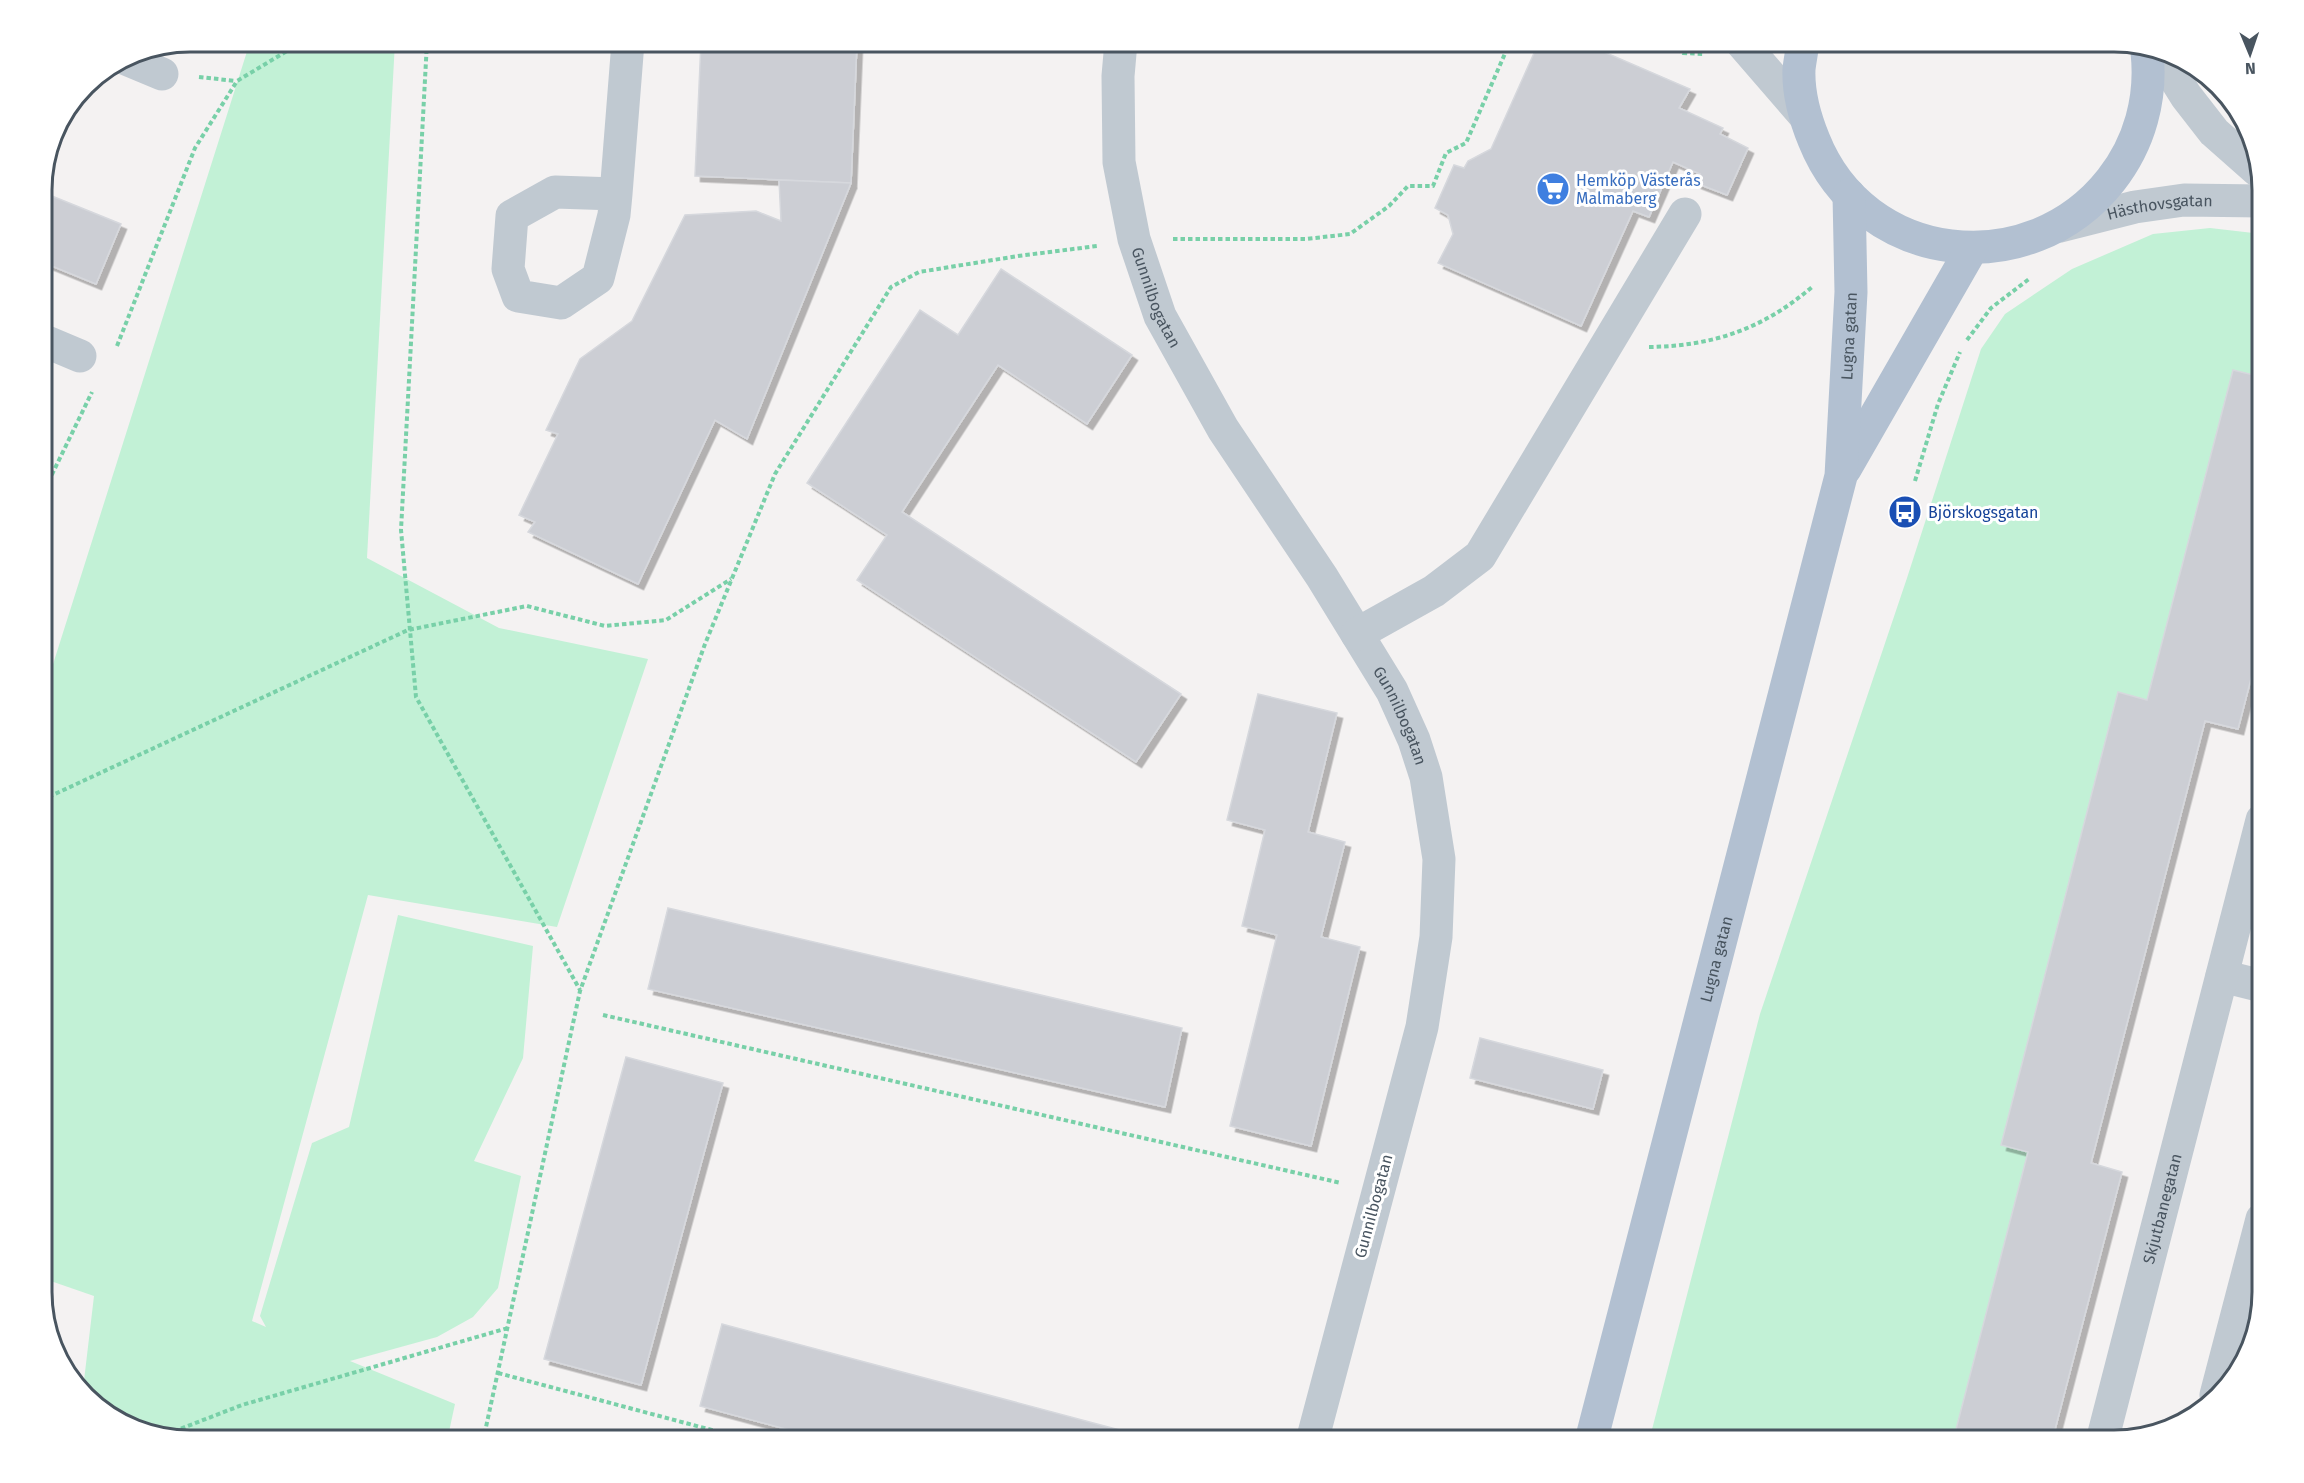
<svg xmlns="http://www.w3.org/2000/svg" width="2304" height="1483" font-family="'Fira Sans',sans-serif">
  <defs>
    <filter id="shadow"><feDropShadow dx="5.5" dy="5.5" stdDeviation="0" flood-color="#0004"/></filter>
  </defs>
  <rect width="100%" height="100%" fill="#f4f2f2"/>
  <g fill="#c2f1d6">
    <path d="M250 42H395L367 558 499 628 648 659 557 927 368 895 252 1321 266 1327 260 1316 312 1143 349 1127 398 915 533 946 523 1058 474 1161 521 1176 498 1288 473 1317 437 1337 350 1361 455 1404 447 1441H190L108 1416 83 1389 94 1296 42 1278V699Z"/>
    <path d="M2210 228 2262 234V377L2233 370 2147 700 2118 692 2001 1145 2028 1152 1953 1441H1649L1760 1014 1907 578 1981 349 2005 314 2072 269 2153 234Z"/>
  </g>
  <g fill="#ccced4" stroke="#d6d8dd" stroke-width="1.5" filter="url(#shadow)">
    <path d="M701 42H857L851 183 695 176Z"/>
    <path d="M1539 42H1581L1690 89 1679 108 1723 128 1720 134 1748 148 1727 195 1696 183 1700 174 1673 162 1649 217 1633 211 1581 326 1438 263 1453 234 1448 215 1435 208 1454 165 1464 168 1468 161 1491 149Z"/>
    <path d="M779 180 851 183 747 439 715 420 638 584 528 532 535 522 519 515 558 434 546 430 580 359 632 321 685 215 756 211 781 221Z"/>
    <path d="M42 192 121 224 96 284 42 262Z"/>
    <path d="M1001 269 1132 355 1087 424 998 365 902 512 1181 694 1136 762 857 580 887 535 807 483 920 310 958 335Z"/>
    <path d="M2233 370 2262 377V636L2238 729 2205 721 2091 1163 2122 1172 2052 1441H1953L2028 1152 2001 1145 2118 692 2147 700Z"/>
    <path d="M1258 694 1337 713 1308 832 1345 842 1321 937 1360 947 1311 1146 1230 1126 1277 935 1242 926 1265 830 1227 820Z"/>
    <path d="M668 908 1182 1028 1165 1107 648 989Z"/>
    <path d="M1480 1038 1603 1070 1593 1109 1470 1078Z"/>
    <path d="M626 1057 723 1083 641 1385 544 1359Z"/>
    <path d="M722 1324 1161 1441H830L700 1406Z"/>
  </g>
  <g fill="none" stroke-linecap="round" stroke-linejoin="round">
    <g stroke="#78d0a8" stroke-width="4" stroke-dasharray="4.5 3" stroke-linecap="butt">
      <path d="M427 42 401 530 416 697 580 990"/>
      <path d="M1663 42 1683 53 1704 54"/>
      <path d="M199 77 236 81"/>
      <path d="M1173 239H1306L1350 234 1389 206 1408 186H1433L1446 153 1466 143 1510 42"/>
      <path d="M1967 340 1991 308 2029 279"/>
      <path d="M117 346 195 148 237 81 302 42"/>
      <path d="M1649 347C1713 346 1763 329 1812 287"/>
      <path d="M1915 481 1938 404 1960 352"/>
      <path d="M42 495 92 392"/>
      <path d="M42 800 408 630 527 606 605 626 666 620 731 579"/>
      <path d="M603 1015 1341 1183"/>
      <path d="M498 1373 753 1441"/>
      <path d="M167 1434 242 1405 508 1328"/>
      <path d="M483 1441 580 991 705 644 775 474 891 287 919 272 1018 256 1097 246"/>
    </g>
    <g stroke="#c0c9d1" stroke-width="33">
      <path id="s1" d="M1121 42 1118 76 1119 162 1134 239 1160 316 1223 429 1322 577 1392 691 1414 740 1426 777 1439 859 1436 937 1422 1027 1312 1441"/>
      <path d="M1741 42 1805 116"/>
      <path d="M2161 56 2186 96 2214 132 2257 170"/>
      <path d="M126 59 162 74"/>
      <path d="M616 194 555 192 512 216 508 269 518 296 561 303 598 278 614 215 616 194 628 42"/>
      <path id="s2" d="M2060 226 2135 207 2184 200 2262 201"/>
      <path d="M42 340 80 356"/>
      <path d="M1357 634 1434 591 1480 556 1685 214"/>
      <path d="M2222 976 2262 986"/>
      <path d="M2216 1395 2262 1219"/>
      <path id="s3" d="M2102 1441 2262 820"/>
    </g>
    <g stroke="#b2c0d1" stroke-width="33">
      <path d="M1803 42C1802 51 1800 60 1799 69 1798 93 1805 118 1814 140 1864 265 2029 284 2111 180 2140 143 2152 98 2147 52"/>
      <path d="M1845 469 1972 248"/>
      <path id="s4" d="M1591 1441 1841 476 1851 292 1849 195"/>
    </g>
  </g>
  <defs>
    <g id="supermarket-disc" transform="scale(1.725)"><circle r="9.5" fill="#3f7fe0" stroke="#fff"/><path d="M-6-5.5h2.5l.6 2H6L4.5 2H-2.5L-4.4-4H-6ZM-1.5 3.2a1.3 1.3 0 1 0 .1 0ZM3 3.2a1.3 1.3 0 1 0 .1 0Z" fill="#fff"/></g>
    <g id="bus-disc" transform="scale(1.725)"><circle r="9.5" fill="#1a4fb4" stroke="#fff"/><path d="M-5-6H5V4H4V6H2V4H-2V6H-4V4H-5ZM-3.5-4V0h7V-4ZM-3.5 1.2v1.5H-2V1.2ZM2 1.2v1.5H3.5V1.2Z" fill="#fff"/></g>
  </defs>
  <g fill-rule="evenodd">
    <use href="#supermarket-disc" x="1553" y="189"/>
    <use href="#bus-disc" x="1905" y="512"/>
  </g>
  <g text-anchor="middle" stroke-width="6" stroke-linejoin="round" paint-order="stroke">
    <g font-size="16" fill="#366cbe" stroke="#fff" text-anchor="start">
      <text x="1576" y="186">Hemköp Västerås<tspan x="1576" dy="18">Malmaberg</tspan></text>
    </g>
    <g font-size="16" fill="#495560" stroke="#fff">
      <text dy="6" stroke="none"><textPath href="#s2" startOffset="102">Hästhovsgatan</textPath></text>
      <text dy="6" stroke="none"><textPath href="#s1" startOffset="261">Gunnilbogatan</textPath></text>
      <text dy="6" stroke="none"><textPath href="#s4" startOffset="1137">Lugna gatan</textPath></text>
      <text dy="6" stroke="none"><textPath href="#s1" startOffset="747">Gunnilbogatan</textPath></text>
      <text dy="6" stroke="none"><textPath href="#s4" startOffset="498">Lugna gatan</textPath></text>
      <text transform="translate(1373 1206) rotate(-75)" y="6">Gunnilbogatan</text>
      <text dy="6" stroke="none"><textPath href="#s3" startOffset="240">Skjutbanegatan</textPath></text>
    </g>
    <g font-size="16" fill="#164399" stroke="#fff" text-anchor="start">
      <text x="1928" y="518">Björskogsgatan</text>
    </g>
  </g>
  <path d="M0 0H2304V1483H0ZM190 52H2114A138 138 0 0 1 2252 190V1292A138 138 0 0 1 2114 1430H190A138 138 0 0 1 52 1292V190A138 138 0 0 1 190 52Z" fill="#fff" fill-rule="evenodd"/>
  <path fill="none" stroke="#495560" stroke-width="3" d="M190 52H2114A138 138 0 0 1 2252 190V1292A138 138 0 0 1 2114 1430H190A138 138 0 0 1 52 1292V190A138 138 0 0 1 190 52Z"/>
  <g transform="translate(2250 54) rotate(178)" stroke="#ffffff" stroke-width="4.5" paint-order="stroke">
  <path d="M0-4.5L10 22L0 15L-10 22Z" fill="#495560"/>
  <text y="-9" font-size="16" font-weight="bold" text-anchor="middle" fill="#495560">N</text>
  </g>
</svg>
